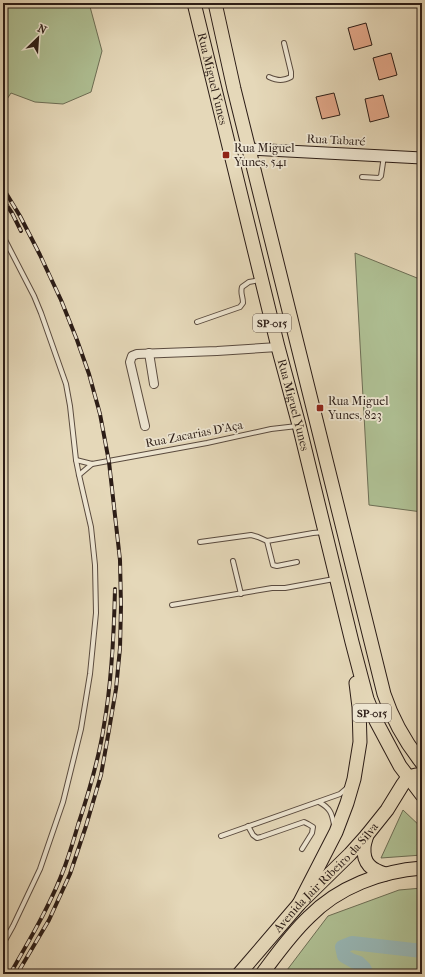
<svg xmlns="http://www.w3.org/2000/svg" width="425" height="977" font-family="'IM FELL French Canon',serif">
  <rect width="100%" height="100%" fill="#e5d8b9"/>
  <filter id="stains"><feTurbulence type="fractalNoise" baseFrequency=".005" numOctaves="4"/><feColorMatrix values="0 0 0 0 .2 0 0 0 0 .09 0 0 0 0 .02 0 0 0 .5 -.17"/></filter>
  <radialGradient id="worn" r=".72"><stop offset=".6" stop-color="#630" stop-opacity="0"/><stop offset="1" stop-color="#630" stop-opacity=".3"/></radialGradient>
  <g fill="#afc094" stroke="#6d6e55">
    <path d="M3 3H89L102 51 91 92 63 104 35 102 11 93 3 105Z"/>
    <path d="M355 253 422 280V512L369 505Z"/>
    <path d="M403 810 422 828V855L381 858Z"/>
    <path d="M422 888V974H284L328 916 399 890Z"/>
  </g>
  <g fill="none" stroke-linecap="round" stroke-linejoin="round">
    <path stroke="#98b8b7" stroke-width="14" d="M367 974 364 968 359 963 353 961 344 956 342 947 352 943 422 951"/>
  </g>
  <g fill="#e3a88a" stroke="#2b1c16">
    <path d="M366 23 372 45 354 50 348 28Z"/>
    <path d="M391 53 397 75 379 80 373 58Z"/>
    <path d="M334 93 340 115 322 119 316 97Z"/>
    <path d="M383 95 389 117 370 122 365 99Z"/>
  </g>
  <g fill="none" stroke-linecap="round" stroke-linejoin="round">
    <g stroke="#5a4b3f" stroke-width="6">
      <g id="lane">
        <path d="M269 77C278 81 283 81 291 77V72L284 43"/>
        <path d="M362 177 379 178 381 176 384 156"/>
        <path d="M3 236 34 296 41 313 66 384 70 406 76 460 79 475 91 527 95 565 96 613 90 674 81 729 63 802 40 869 13 926 3 944"/>
        <path d="M197 322 240 307 243 303C243 296 240 293 242 287L249 282 260 280"/>
        <path d="M76 460 92 464 207 443 271 429 297 426"/>
        <path d="M79 475 92 464"/>
        <path d="M267 541 273 565 277 566 297 562"/>
        <path d="M200 542 251 535 258 537 267 541 313 533 324 532"/>
        <path d="M233 561 241 594"/>
        <path d="M172 605 272 588H285L334 579"/>
        <path d="M319 802C330 808 332 813 334 825"/>
        <path d="M248 826 253 835 257 838 261 837 304 822 308 824 313 827 312 833 302 849"/>
        <path d="M221 836 340 794 347 788"/>
      </g>
    </g>
    <g stroke="#5a4b3f" stroke-width="10">
      <g id="street">
        <path d="M149 353 154 384"/>
        <path d="M145 426 130 362 132 356 137 354 217 351 278 347"/>
      </g>
    </g>
    <g stroke="#2b1c16" stroke-width="13">
      <path id="secondary" d="M248 149 422 158"/>
    </g>
    <g stroke="#2b1c16" stroke-width="15">
      <g id="primary">
        <path id="s1" d="M194 3 278 347 299 425 352 642 367 699 376 721 400 766 422 795"/>
        <path d="M215 3 234 89 384 694C392 718 406 743 422 763"/>
        <path d="M408 777 416 775 422 776"/>
        <path d="M367 835C366 839 364 844 364 848 363 864 372 870 385 874"/>
        <path d="M299 904 336 832 347 803 354 779 360 742 359 707 356 683"/>
        <path id="s2" d="M239 974 299 904 350 854 367 835 387 810 403 784 408 777"/>
        <path d="M262 974C277 954 291 934 309 917 338 887 381 871 422 868"/>
      </g>
    </g>
    <use href="#lane" stroke="#eee6d2" stroke-width="4"/>
    <use href="#street" stroke="#eee6d2" stroke-width="8"/>
    <use href="#secondary" stroke="#eee6d2" stroke-width="11"/>
    <use href="#primary" stroke="#e5d8b9" stroke-width="13"/>
    <g stroke="#2b1c16" stroke-width="4">
      <g id="rail">
        <path d="M3 188 20 216 40 255 61 300 77 340 89 374 100 414 109 462 120 560 121 606 120 648 116 689 109 730 101 775 86 826 70 874 49 920 17 974"/>
        <path d="M3 200 12 213 21 231"/>
        <path d="M10 974C30 939 51 904 65 866 70 852 74 839 78 825 89 792 99 759 104 725 112 680 114 634 115 589"/>
      </g>
    </g>
    <use href="#rail" stroke="#eee6d2" stroke-width="2.5" stroke-dasharray="8" stroke-linecap="butt"/>
  </g>
  <g fill="#8f2418" stroke="#eee6d2" stroke-width="1.5">
    <rect x="222" y="151" width="8" height="8" rx="2"/>
    <rect x="316" y="404" width="8" height="8" rx="2"/>
  </g>
  <g text-anchor="middle" stroke-width="3.5" stroke-linejoin="round" paint-order="stroke">
    <g fill="#eee6d2" stroke="#66594e" stroke-width="1">
      <rect x="253" y="314" width="38" height="18" rx="3"/>
      <rect x="353" y="704" width="38" height="18" rx="3"/>
    </g>
    <g font-size="11" font-weight="bold" fill="#2b1c16">
      <text x="272" y="327">SP-015</text>
      <text x="372" y="717">SP-015</text>
    </g>
    <g font-size="12" fill="#2b1c16" stroke="#eee6d2">
      <text dy="4" stroke="none"><textPath href="#s1" startOffset="78">Rua Miguel Yunes</textPath></text>
      <text transform="translate(336 140) rotate(3)" y="4">Rua Tabaré</text>
      <text dy="4" stroke="none"><textPath href="#s1" startOffset="414">Rua Miguel Yunes</textPath></text>
      <text transform="translate(194 434) rotate(-11)" y="4">Rua Zacarias D'Aça</text>
      <text dy="4" stroke="none"><textPath href="#s2" startOffset="130">Avenida Jair Ribeiro da Silva</textPath></text>
    </g>
    <g font-size="12" fill="#2b1c16" stroke="#eee6d2" text-anchor="start">
      <text x="234" y="152">Rua Miguel<tspan x="234" dy="14">Yunes, 541</tspan></text>
      <text x="328" y="405">Rua Miguel<tspan x="328" dy="14">Yunes, 823</tspan></text>
    </g>
  </g>
  <rect width="425" height="977" fill="none" stroke="#e5d8b9" stroke-width="16"/>
  <rect x="4" y="4" width="417" height="969" fill="none" stroke="#2b1c16" stroke-width="2"/>
  <rect x="8" y="8" width="409" height="961" fill="none" stroke="#2b1c16"/>
  <g transform="translate(38 38) rotate(25)" stroke="#eee6d2" stroke-width="3" paint-order="stroke">
  <path d="M0-3L7 15L0 10L-7 15Z" fill="#2b1c16"/>
  <text y="-6" font-size="11" font-weight="bold" text-anchor="middle" fill="#2b1c16">N</text>
  </g>
  <rect width="100%" height="100%" filter="url(#stains)"/>
  <rect width="100%" height="100%" fill="url(#worn)"/>
</svg>
